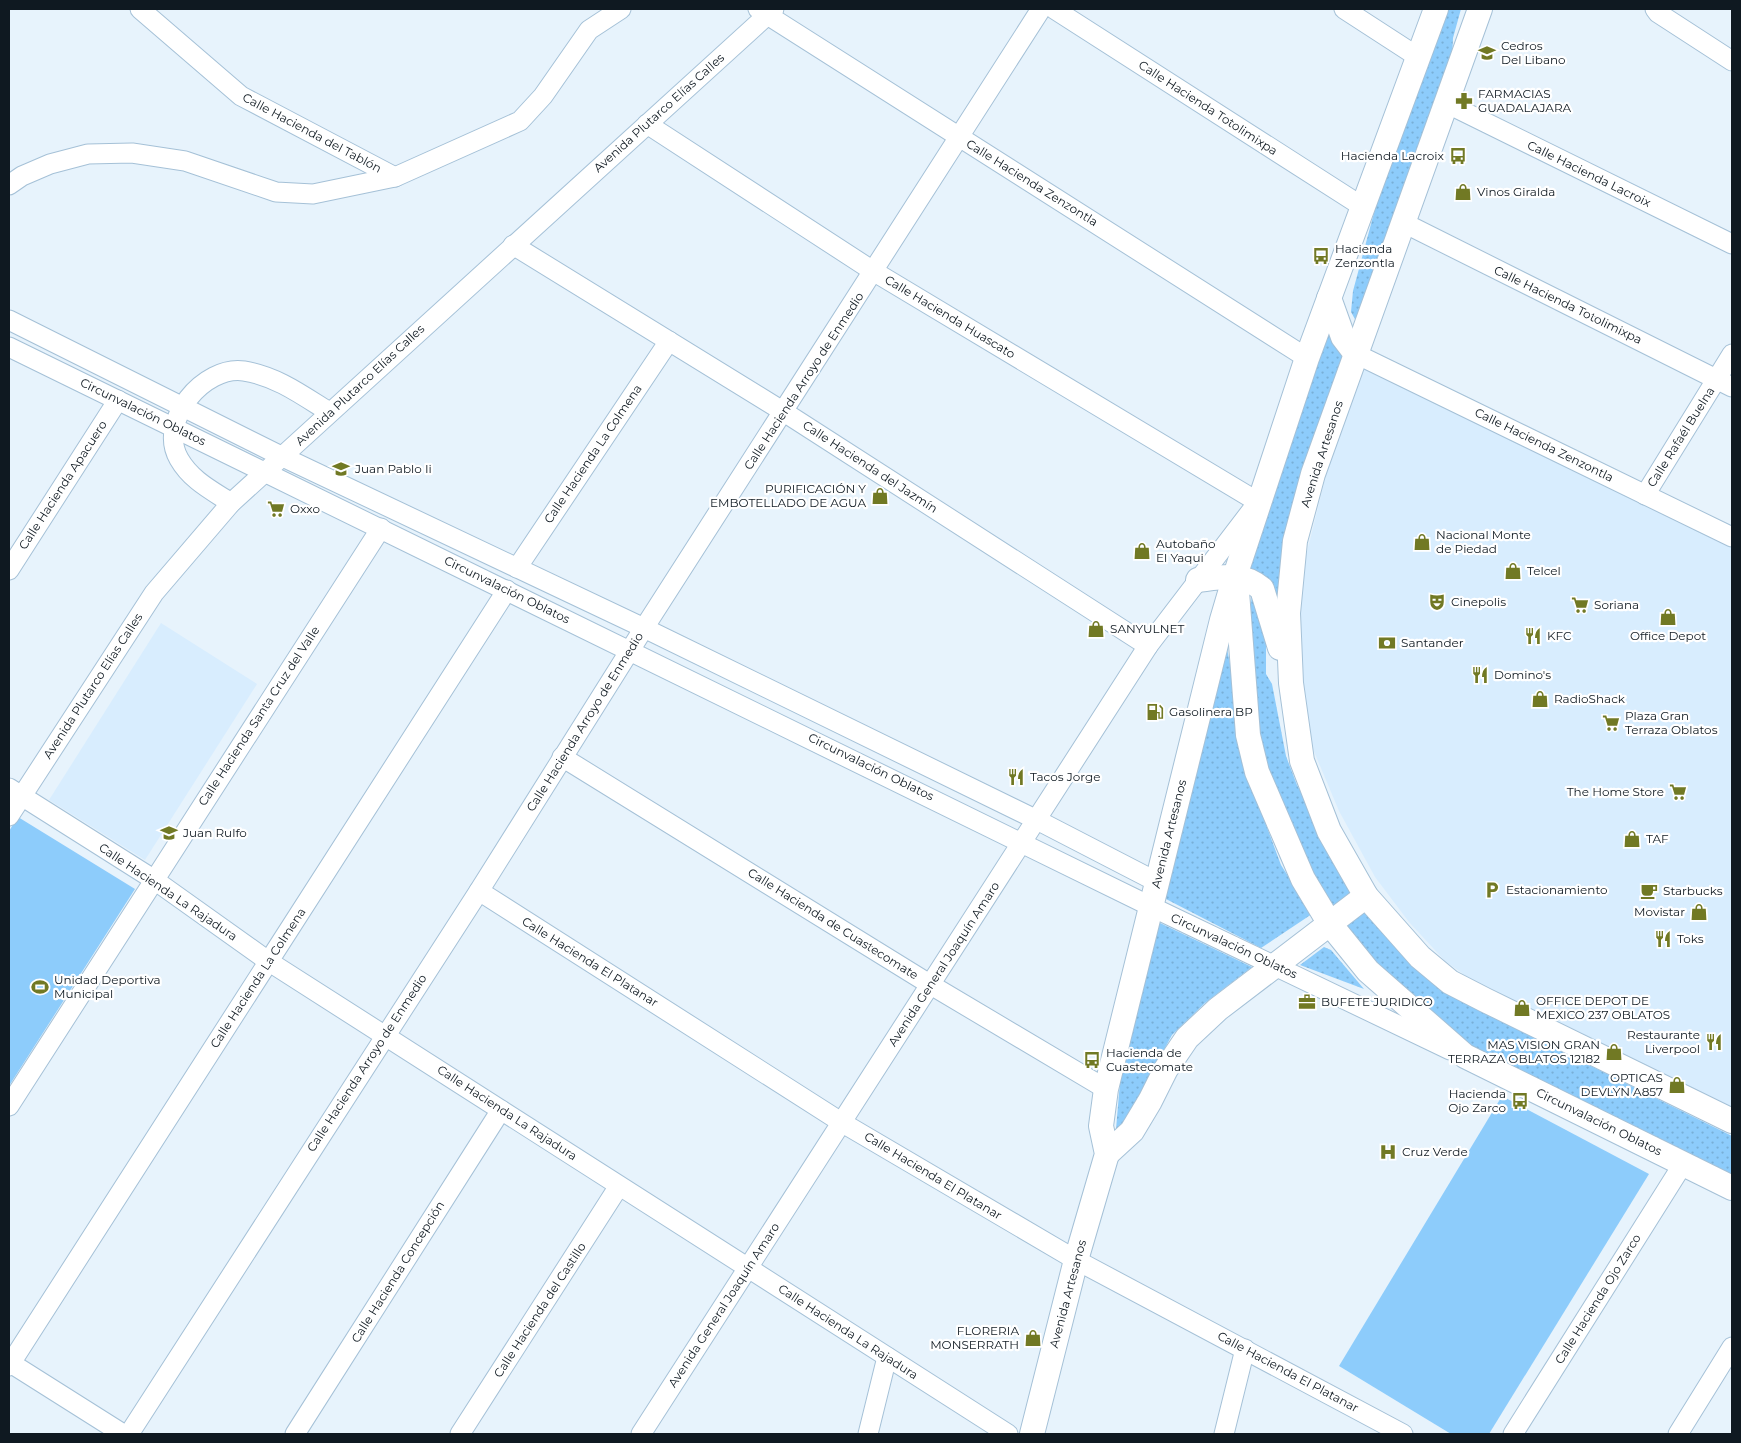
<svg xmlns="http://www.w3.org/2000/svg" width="1741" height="1443" font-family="Montserrat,sans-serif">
  <defs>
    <pattern id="grass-dots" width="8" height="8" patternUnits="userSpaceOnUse" patternTransform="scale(1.25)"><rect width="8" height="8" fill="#8dccfb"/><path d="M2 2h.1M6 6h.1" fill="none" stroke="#78afd7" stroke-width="1.8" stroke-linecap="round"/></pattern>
  </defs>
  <rect width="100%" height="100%" fill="#e7f3fc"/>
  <g fill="#d8edfe">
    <path d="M1367 365 1732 540V1107L1480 986 1445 961 1409 922 1375 877 1339 811 1310 742 1300 674 1299 607 1306 556 1326 475 1363 370Z"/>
    <path d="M161 623 257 684 145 860 49 800Z"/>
  </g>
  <g fill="url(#grass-dots)">
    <path d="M1444 9H1461L1453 38 1452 59 1356 321 1351 312 1353 291 1378 198Z"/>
    <path d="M1332 323V341L1346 353 1278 604 1247 568Z"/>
    <path d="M1252 593 1266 642V674L1272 684 1286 756 1297 785 1357 895 1333 913 1278 804 1253 719 1249 624Z"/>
    <path d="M1225 638 1255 795 1281 865 1312 914 1261 948 1164 898Z"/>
    <path d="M1362 909 1413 966 1437 986 1488 1015 1732 1136V1183L1461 1044 1435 1026 1343 927Z"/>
    <path d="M1158 922 1252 967 1205 1003 1172 1035 1138 1098 1126 1128 1115 1141 1120 1082Z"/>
    <path d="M1324 947 1331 950 1364 989 1300 965Z"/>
  </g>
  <g fill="#8dccfb">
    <path d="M18 817 135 889 9 1086V831Z"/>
    <path d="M1502 1096 1649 1174 1489 1434H1451L1339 1366Z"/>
  </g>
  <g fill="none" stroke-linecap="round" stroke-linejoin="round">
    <g stroke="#a5c1d7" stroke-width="21">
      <g id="minor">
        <path d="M140 9 241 96 395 177"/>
        <path d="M758 9 1307 358"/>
        <path d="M1054 9 1363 207"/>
        <path d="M1344 9 1418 57"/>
        <path d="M1655 9 1658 13 1732 61"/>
        <path d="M1446 103 1732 244"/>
        <path d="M9 185 22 176 50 164 88 154 132 153 185 161 276 192 313 194 395 177 520 121 543 96 589 30 621 9"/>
        <path d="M1404 223 1732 387"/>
        <path d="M513 245 784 412 1148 646"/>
        <path d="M9 320 283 457 644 628 1037 820 1157 882"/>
        <path d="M9 347 1152 907 1450 1050"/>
        <path d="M1356 354 1732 537"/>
        <path d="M1645 495 1732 354"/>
        <path d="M231 503C211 490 191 480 179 459 157 421 204 365 244 371 276 376 302 395 329 412"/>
        <path d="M517 568 669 341"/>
        <path d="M9 570 118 400"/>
        <path d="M562 757 931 985 1106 1089"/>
        <path d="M9 788 153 879 268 961 1008 1434"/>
        <path d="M9 816 154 593 231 503 774 9"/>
        <path d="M479 891 841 1122 1076 1260 1403 1434"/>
        <path d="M9 1106 381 528"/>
        <path d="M9 1362 123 1434"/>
        <path d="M9 1366 507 590"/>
        <path d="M129 1434 479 891 644 628 1041 9"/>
        <path d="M295 1434 501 1110"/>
        <path d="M460 1434 619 1186"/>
        <path d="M641 1434 1148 646 1258 502 873 271 647 124"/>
        <path d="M868 1434 887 1357"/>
        <path d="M1224 1434 1245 1349"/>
        <path d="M1513 1434 1683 1164"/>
        <path d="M1678 1434 1732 1347"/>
      </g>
    </g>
    <g stroke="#a5c1d7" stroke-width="26">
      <g id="major">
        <path d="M1480 9 1313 474 1295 541 1288 613 1291 683 1302 761 1329 831 1366 896 1420 957 1450 982 1485 1000 1732 1121"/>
        <path d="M1329 298 1343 337 1356 354"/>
        <path d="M1198 580C1222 577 1242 572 1262 589L1280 648"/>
        <path d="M1237 592 1248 735 1257 772 1303 879 1330 924 1368 971 1465 1056 1732 1188"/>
        <path d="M1107 1154 1132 1131 1150 1101 1166 1069 1187 1038 1218 1009 1366 896"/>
        <path d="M1032 1434 1076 1260 1107 1154 1101 1126 1106 1089 1222 620 1235 576 1307 358 1436 9"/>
      </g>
    </g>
    <use href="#minor" stroke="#fff" stroke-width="19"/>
    <use href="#major" stroke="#fff" stroke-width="24"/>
  </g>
  <defs>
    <g id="school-bare" transform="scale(1.35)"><path d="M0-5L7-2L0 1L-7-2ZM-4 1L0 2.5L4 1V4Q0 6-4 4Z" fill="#717924" stroke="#fff" stroke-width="2.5" paint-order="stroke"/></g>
    <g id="pharmacy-bare" transform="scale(1.35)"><path d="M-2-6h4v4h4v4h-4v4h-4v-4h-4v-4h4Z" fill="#717924" stroke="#fff" stroke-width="2.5" paint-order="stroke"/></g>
    <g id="bus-bare" transform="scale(1.35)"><path d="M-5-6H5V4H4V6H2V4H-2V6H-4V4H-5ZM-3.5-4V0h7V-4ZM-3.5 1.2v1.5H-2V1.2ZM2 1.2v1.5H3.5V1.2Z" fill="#717924" stroke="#fff" stroke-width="2.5" paint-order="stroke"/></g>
    <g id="shop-bare" transform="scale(1.35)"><path d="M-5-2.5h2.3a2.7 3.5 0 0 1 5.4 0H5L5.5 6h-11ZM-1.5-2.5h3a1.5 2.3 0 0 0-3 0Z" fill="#717924" stroke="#fff" stroke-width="2.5" paint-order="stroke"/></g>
    <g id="supermarket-bare" transform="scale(1.35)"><path d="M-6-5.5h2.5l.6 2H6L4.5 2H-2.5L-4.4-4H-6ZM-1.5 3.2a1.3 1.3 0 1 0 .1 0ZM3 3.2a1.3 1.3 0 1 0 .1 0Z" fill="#717924" stroke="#fff" stroke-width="2.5" paint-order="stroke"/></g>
    <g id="theatre-bare" transform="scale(1.35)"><path d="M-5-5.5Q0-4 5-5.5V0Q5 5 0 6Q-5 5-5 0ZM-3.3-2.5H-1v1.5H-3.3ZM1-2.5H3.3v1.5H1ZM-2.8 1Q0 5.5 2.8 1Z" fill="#717924" stroke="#fff" stroke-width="2.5" paint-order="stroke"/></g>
    <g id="restaurant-bare" transform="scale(1.35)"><path d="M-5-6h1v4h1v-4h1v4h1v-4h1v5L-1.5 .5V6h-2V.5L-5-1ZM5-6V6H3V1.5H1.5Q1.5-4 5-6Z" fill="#717924" stroke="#fff" stroke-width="2.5" paint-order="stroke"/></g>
    <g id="bank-bare" transform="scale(1.35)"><path d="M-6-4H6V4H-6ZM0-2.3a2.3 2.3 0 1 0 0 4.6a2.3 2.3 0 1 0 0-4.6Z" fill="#717924" stroke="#fff" stroke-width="2.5" paint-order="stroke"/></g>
    <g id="fuel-bare" transform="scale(1.35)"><path d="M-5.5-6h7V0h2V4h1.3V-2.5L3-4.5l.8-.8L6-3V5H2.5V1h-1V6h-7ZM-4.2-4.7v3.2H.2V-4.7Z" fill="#717924" stroke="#fff" stroke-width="2.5" paint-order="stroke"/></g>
    <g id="parking-bare" transform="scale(1.35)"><path d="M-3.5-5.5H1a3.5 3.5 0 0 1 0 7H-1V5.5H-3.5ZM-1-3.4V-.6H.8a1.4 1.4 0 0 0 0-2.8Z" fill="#717924" stroke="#fff" stroke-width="2.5" paint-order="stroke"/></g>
    <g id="cafe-bare" transform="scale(1.35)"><path d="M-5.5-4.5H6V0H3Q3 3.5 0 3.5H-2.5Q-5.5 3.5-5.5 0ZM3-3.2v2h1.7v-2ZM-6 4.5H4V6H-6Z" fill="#717924" stroke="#fff" stroke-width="2.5" paint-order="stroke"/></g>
    <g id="stadium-bare" transform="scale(1.35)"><path d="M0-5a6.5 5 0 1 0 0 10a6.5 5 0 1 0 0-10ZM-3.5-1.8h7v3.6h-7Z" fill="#717924" stroke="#fff" stroke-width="2.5" paint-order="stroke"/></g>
    <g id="office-bare" transform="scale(1.35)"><path d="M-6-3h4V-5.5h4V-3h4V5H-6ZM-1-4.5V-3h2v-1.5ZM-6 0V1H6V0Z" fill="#717924" stroke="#fff" stroke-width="2.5" paint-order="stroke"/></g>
    <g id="hospital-bare" transform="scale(1.35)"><path d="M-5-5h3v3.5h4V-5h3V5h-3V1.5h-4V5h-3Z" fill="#717924" stroke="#fff" stroke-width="2.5" paint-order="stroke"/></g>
  </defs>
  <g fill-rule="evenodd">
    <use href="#school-bare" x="1487" y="53"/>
    <use href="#pharmacy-bare" x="1464" y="101"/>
    <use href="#bus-bare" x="1458" y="156"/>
    <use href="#shop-bare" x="1463" y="192"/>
    <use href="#bus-bare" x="1321" y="256"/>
    <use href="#school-bare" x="341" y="469"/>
    <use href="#shop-bare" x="880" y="496"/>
    <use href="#supermarket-bare" x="276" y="509"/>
    <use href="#shop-bare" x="1422" y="542"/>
    <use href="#shop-bare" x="1142" y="551"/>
    <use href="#shop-bare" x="1513" y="571"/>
    <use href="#theatre-bare" x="1437" y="602"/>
    <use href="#supermarket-bare" x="1580" y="605"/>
    <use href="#shop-bare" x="1668" y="617"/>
    <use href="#shop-bare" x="1096" y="629"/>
    <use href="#restaurant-bare" x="1533" y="636"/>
    <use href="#bank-bare" x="1387" y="643"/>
    <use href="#restaurant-bare" x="1480" y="675"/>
    <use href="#shop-bare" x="1540" y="699"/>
    <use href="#fuel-bare" x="1155" y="712"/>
    <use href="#supermarket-bare" x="1611" y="723"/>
    <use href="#restaurant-bare" x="1016" y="777"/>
    <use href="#supermarket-bare" x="1678" y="792"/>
    <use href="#school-bare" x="169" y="833"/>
    <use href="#shop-bare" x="1632" y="839"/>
    <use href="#parking-bare" x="1492" y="890"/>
    <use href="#cafe-bare" x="1649" y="891"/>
    <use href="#shop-bare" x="1699" y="912"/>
    <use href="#restaurant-bare" x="1663" y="939"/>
    <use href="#stadium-bare" x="40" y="987"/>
    <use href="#office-bare" x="1307" y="1002"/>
    <use href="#shop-bare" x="1522" y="1008"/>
    <use href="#restaurant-bare" x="1714" y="1042"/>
    <use href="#shop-bare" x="1614" y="1052"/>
    <use href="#bus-bare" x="1092" y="1060"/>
    <use href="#shop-bare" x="1677" y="1085"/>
    <use href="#bus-bare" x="1520" y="1101"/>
    <use href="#hospital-bare" x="1388" y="1152"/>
    <use href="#shop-bare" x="1033" y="1338"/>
  </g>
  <g text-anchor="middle" stroke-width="4.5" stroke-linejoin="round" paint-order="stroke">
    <g font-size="12" fill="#0f1921" stroke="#fff" text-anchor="start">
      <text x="1501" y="50">Cedros<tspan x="1501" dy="14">Del Libano</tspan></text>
      <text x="1478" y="98">FARMACIAS<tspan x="1478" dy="14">GUADALAJARA</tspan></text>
      <text x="1444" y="160" text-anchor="end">Hacienda Lacroix</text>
      <text x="1477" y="196">Vinos Giralda</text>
      <text x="1335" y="253">Hacienda<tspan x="1335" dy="14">Zenzontla</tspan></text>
      <text x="355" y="473">Juan Pablo Ii</text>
      <text x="866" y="493" text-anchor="end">PURIFICACIÓN Y<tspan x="866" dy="14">EMBOTELLADO DE AGUA</tspan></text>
      <text x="290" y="513">Oxxo</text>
      <text x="1436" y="539">Nacional Monte<tspan x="1436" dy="14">de Piedad</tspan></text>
      <text x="1156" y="548">Autobaño<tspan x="1156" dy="14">El Yaqui</tspan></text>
      <text x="1527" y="575">Telcel</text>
      <text x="1451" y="606">Cinepolis</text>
      <text x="1594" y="609">Soriana</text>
      <text x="1110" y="633">SANYULNET</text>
      <text x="1547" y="640">KFC</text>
      <text x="1668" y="640" text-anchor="middle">Office Depot</text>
      <text x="1401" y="647">Santander</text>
      <text x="1494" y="679">Domino's</text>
      <text x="1554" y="703">RadioShack</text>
      <text x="1169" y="716">Gasolinera BP</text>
      <text x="1625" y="720">Plaza Gran<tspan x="1625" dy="14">Terraza Oblatos</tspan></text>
      <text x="1030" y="781">Tacos Jorge</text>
      <text x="1664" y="796" text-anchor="end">The Home Store</text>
      <text x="183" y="837">Juan Rulfo</text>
      <text x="1646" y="843">TAF</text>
      <text x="1506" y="894">Estacionamiento</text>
      <text x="1663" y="895">Starbucks</text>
      <text x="1685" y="916" text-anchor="end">Movistar</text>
      <text x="1677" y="943">Toks</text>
      <text x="54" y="984">Unidad Deportiva<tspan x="54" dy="14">Municipal</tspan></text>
      <text x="1536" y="1005">OFFICE DEPOT DE<tspan x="1536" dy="14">MEXICO 237 OBLATOS</tspan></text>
      <text x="1321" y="1006">BUFETE JURIDICO</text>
      <text x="1700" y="1039" text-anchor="end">Restaurante<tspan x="1700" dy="14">Liverpool</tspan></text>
      <text x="1600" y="1049" text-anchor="end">MAS VISION GRAN<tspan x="1600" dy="14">TERRAZA OBLATOS 12182</tspan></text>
      <text x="1106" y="1057">Hacienda de<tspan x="1106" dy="14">Cuastecomate</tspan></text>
      <text x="1663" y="1082" text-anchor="end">OPTICAS<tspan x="1663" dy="14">DEVLYN A857</tspan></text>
      <text x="1506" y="1098" text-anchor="end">Hacienda<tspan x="1506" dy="14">Ojo Zarco</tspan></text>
      <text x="1402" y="1156">Cruz Verde</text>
      <text x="1019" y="1335" text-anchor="end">FLORERIA<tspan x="1019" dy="14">MONSERRATH</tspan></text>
    </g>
    <g font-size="12" fill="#0f1921" stroke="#fff">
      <text transform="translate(1208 108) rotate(33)" y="4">Calle Hacienda Totolimixpa</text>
      <text transform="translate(659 113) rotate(-42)" y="4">Avenida Plutarco Elías Calles</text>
      <text transform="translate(312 133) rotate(28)" y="4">Calle Hacienda del Tablón</text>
      <text transform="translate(1589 174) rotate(26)" y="4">Calle Hacienda Lacroix</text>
      <text transform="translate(1032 183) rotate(32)" y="4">Calle Hacienda Zenzontla</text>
      <text transform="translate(1568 305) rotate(26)" y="4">Calle Hacienda Totolimixpa</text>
      <text transform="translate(950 317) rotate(31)" y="4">Calle Hacienda Huascato</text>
      <text transform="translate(804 381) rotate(-57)" y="4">Calle Hacienda Arroyo de Enmedio</text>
      <text transform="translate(360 385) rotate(-43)" y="4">Avenida Plutarco Elías Calles</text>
      <text transform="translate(143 412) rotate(26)" y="4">Circunvalación Oblatos</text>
      <text transform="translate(1681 437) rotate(-58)" y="4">Calle Rafaél Buelna</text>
      <text transform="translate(1544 445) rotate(26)" y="4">Calle Hacienda Zenzontla</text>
      <text transform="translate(593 454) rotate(-56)" y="4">Calle Hacienda La Colmena</text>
      <text transform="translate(1322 454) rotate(-72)" y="4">Avenida Artesanos</text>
      <text transform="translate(870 467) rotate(33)" y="4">Calle Hacienda del Jazmín</text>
      <text transform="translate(63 485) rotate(-57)" y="4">Calle Hacienda Apacuero</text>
      <text transform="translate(507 590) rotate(26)" y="4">Circunvalación Oblatos</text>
      <text transform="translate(93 686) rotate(-57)" y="4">Avenida Plutarco Elías Calles</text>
      <text transform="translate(259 716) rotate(-57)" y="4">Calle Hacienda Santa Cruz del Valle</text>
      <text transform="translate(585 722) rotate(-58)" y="4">Calle Hacienda Arroyo de Enmedio</text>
      <text transform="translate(871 767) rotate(26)" y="4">Circunvalación Oblatos</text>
      <text transform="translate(1169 834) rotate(-76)" y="4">Avenida Artesanos</text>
      <text transform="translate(168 892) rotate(34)" y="4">Calle Hacienda La Rajadura</text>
      <text transform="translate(833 924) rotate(32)" y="4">Calle Hacienda de Cuastecomate</text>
      <text transform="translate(1234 946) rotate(25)" y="4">Circunvalación Oblatos</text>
      <text transform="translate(590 962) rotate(32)" y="4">Calle Hacienda El Platanar</text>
      <text transform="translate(944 964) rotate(-57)" y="4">Avenida General Joaquín Amaro</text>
      <text transform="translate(258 978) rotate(-57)" y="4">Calle Hacienda La Colmena</text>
      <text transform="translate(367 1063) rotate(-57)" y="4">Calle Hacienda Arroyo de Enmedio</text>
      <text transform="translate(507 1113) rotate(33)" y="4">Calle Hacienda La Rajadura</text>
      <text transform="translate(1599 1122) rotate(26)" y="4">Circunvalación Oblatos</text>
      <text transform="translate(933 1176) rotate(31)" y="4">Calle Hacienda El Platanar</text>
      <text transform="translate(398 1272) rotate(-58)" y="4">Calle Hacienda Concepción</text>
      <text transform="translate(1068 1294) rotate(-75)" y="4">Avenida Artesanos</text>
      <text transform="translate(1598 1299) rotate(-58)" y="4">Calle Hacienda Ojo Zarco</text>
      <text transform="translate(724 1305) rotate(-57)" y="4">Avenida General Joaquín Amaro</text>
      <text transform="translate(540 1310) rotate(-57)" y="4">Calle Hacienda del Castillo</text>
      <text transform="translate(848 1332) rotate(33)" y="4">Calle Hacienda La Rajadura</text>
      <text transform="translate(1288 1372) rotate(28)" y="4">Calle Hacienda El Platanar</text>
    </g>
  </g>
  <rect width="1741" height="1443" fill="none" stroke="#0f1921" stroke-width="20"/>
</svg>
